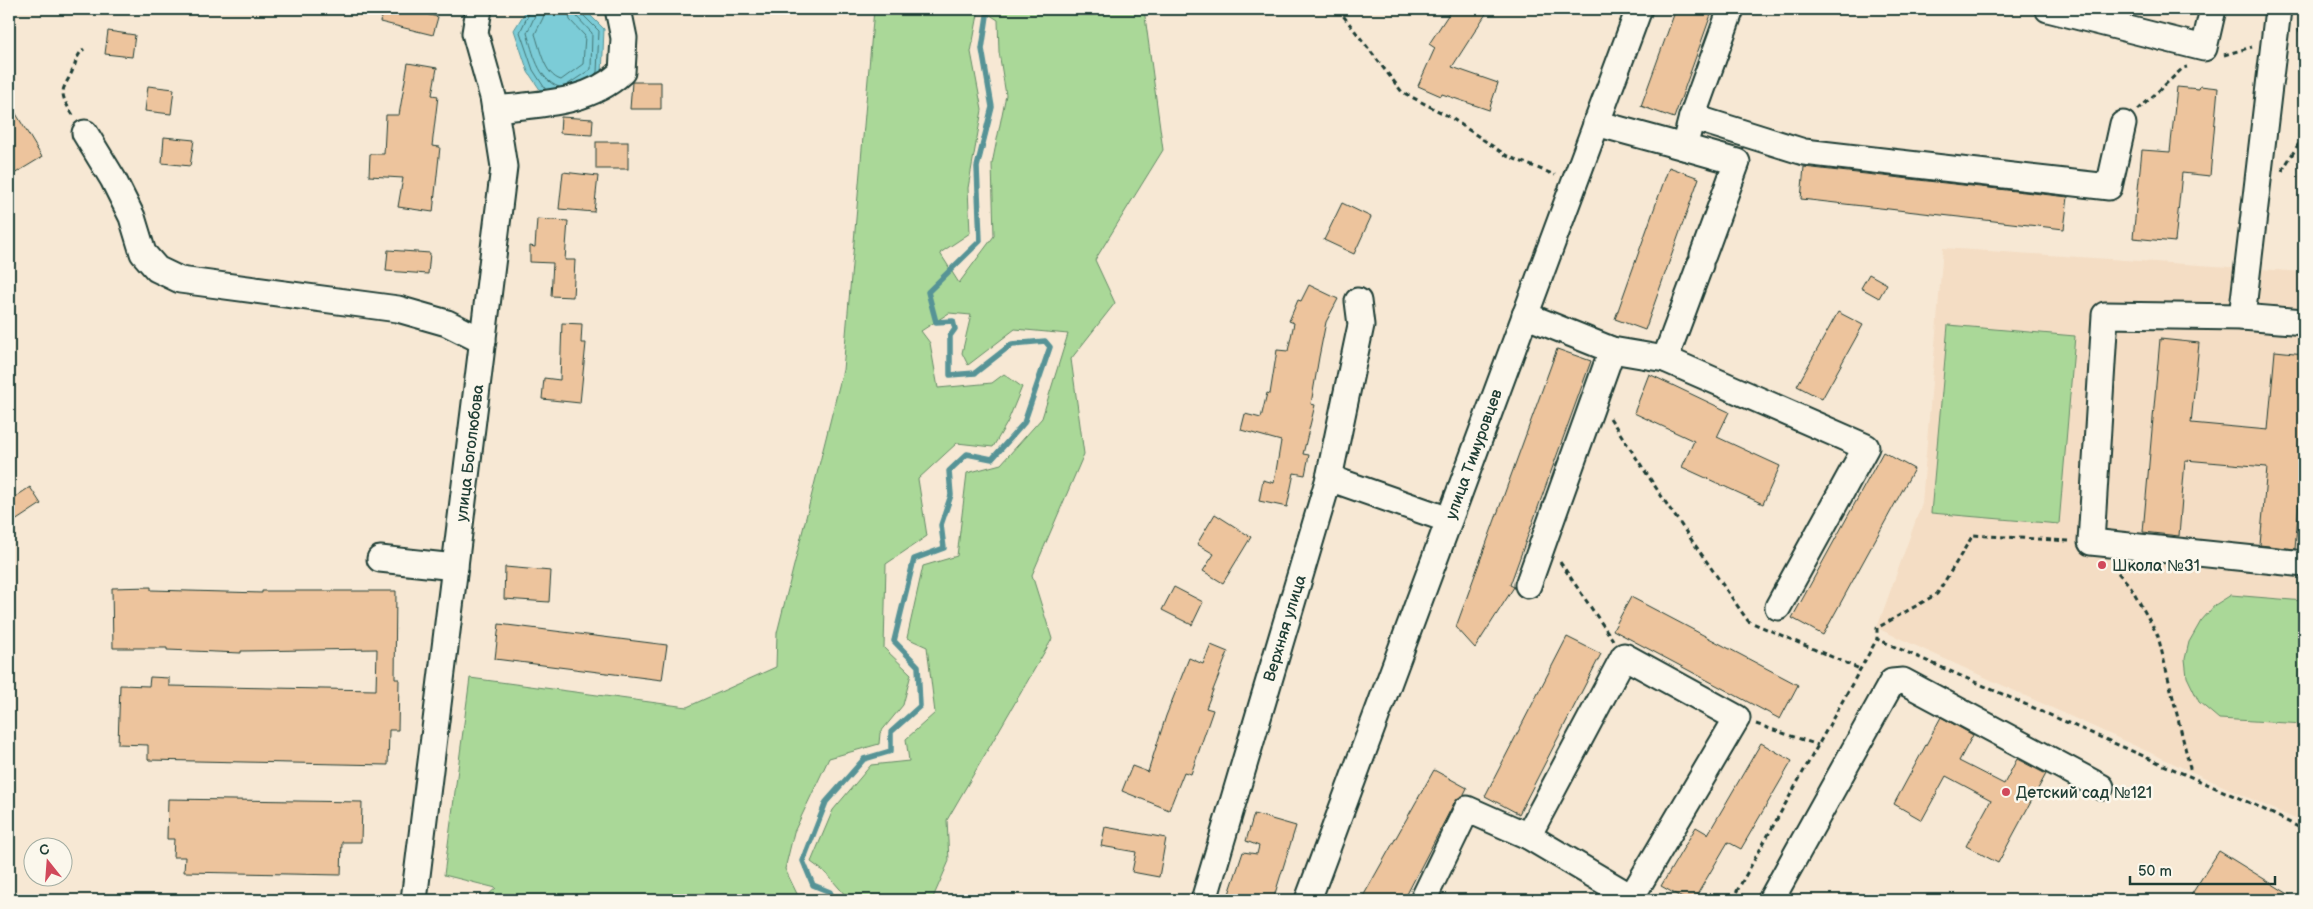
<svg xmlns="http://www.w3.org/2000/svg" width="2313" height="909" font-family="'Balsamiq Sans',sans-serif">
  <rect width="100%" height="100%" fill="#f7e8d4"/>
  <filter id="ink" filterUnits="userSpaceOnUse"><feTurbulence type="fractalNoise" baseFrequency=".02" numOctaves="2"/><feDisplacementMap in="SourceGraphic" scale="10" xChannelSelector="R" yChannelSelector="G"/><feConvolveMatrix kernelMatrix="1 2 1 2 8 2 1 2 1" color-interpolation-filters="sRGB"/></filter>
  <g filter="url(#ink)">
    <path fill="#f4ddc4" d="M1943 248 2304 272V823L1877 628 1922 503Z"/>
    <g fill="#aad898" stroke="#648a66">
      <path d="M874 9H979L971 52 982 110 968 188 970 233 940 253 959 283 994 236 992 164 1006 95 999 52 998 20 981 9H1144L1163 150 1095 260 1115 303 1071 359 1084 454 1032 575 1052 639 947 820 949 861 932 900H845L846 896 826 873 811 862 833 810 871 765 909 761 906 739 935 713 927 647 907 638 923 566 957 556 967 473 1001 464 1042 418 1068 334 1015 329 968 365 962 353 971 315 949 313 921 331 930 343 938 388 992 383 1004 374 1022 387 1007 423 993 447 957 443 918 479 927 536 886 564 884 648 911 674 903 705 880 733 879 744 829 758 794 832 785 869 800 900H482L496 888 444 875 470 678 687 707 776 667 777 633 843 370Z"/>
      <path d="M1948 325 2075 336 2059 524 1931 513Z"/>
      <path d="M2231 595 2304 601V724L2219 719 2199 702 2187 677 2185 659 2189 642 2201 621 2215 605Z"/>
    </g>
    <path fill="#7cccd7" stroke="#579396" d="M527 9H584L604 29 602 76 564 101 543 94 528 72 514 30Z"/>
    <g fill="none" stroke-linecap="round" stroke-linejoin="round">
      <g stroke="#447675" stroke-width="1">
        <path d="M531 9 520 32 533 70 546 90"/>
        <path d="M538 9 527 33C533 52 538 80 559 87"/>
        <path d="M545 9 543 18 535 34C540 48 544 75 561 80L583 64 585 36 570 20 568 9"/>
        <path d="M581 9 582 14 599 31 597 72 594 75"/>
        <path d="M567 85 591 69 592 33 577 17 575 9"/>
      </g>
      <path stroke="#579396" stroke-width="5.5" d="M834 900 830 892 813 885 803 861 826 802 864 759 891 751V732L920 706 918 666 894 641 914 559 944 548 941 525 951 495 949 471 967 454 992 459 1024 423 1050 347 1045 341 1012 344 975 373 950 375V336L955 329 953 321 936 322 928 292 980 241 977 167 992 107 982 49 988 9"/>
    </g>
    <g fill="#edc49d" stroke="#1f3d34">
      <path d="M383 9H404L438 17 433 35 380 22Z"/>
      <path d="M1452 9H1489L1452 67 1498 83 1489 110 1442 94 1441 96 1418 86 1435 48 1429 44Z"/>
      <path d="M1676 9H1713L1674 118 1641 106Z"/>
      <path d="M108 31 135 35 132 57 105 54Z"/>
      <path d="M408 63 437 68 432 95 438 96 432 146 440 147 433 212 398 207 403 178 369 176 370 154H384L386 115H399Z"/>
      <path d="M632 82H661V109H630Z"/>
      <path d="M148 86 174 89 171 114 145 111Z"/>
      <path d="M2200 86 2218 88 2210 176 2182 173 2175 242 2133 238 2142 150 2170 152 2177 87 2199 89Z"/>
      <path d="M9 102 42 157 9 177Z"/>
      <path d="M561 117 593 119 592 135 560 133Z"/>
      <path d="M164 137 194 140 190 166 162 163Z"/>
      <rect x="596" y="142" width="32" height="27"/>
      <path d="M1669 167 1699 178 1645 330 1615 319Z"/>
      <path d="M1804 167 2068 197 2064 229 1801 199Z"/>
      <path d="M563 172 598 176 594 212 559 209Z"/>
      <path d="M1342 203 1371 217 1354 254 1324 240Z"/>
      <path d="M537 219 568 221 565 260H575L573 297 551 296 553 263 530 262V246L535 247Z"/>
      <path d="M388 250 430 253 428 274 386 271Z"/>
      <path d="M1869 274 1887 284 1879 298 1861 288Z"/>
      <path d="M1309 285 1338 299 1326 322 1319 357 1311 404 1315 405 1303 454 1309 455 1305 475 1294 473 1287 507 1259 501 1263 480 1274 483 1281 441 1241 430 1245 414 1261 418 1267 393 1270 394 1277 350 1288 351 1294 323 1289 321 1298 300 1301 301Z"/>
      <path d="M1838 312 1863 325 1822 399 1797 386Z"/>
      <path d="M562 323 582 324 581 343H586L580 403 542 399 544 378 560 380Z"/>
      <path d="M2160 339 2199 343 2191 423 2268 430 2275 351 2304 354V445L2295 549 2260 545 2267 467 2185 460 2179 536 2143 532Z"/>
      <path d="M1557 349 1591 361 1510 585 1514 587 1475 648 1456 627Z"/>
      <path d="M1649 374 1729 412 1717 437 1780 466 1763 504 1682 467 1694 441 1634 413Z"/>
      <path d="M1883 452 1914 469 1823 635 1792 618Z"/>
      <path d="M30 487 41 504 9 525V501Z"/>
      <path d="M1215 514 1251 537 1223 583 1203 571 1214 554 1197 544Z"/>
      <path d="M505 567 551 571 549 602 504 599Z"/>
      <path d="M151 587V590L262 593V591H396L395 679H399L398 730H389L388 765 148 760V745L118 744 120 685 149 686 150 677 169 678V686L376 690 377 649 241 651V653L167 650V648H113L112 588Z"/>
      <path d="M1174 587 1203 602 1192 625 1162 610Z"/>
      <path d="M1631 597 1798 685 1780 719 1613 630Z"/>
      <path d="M499 624 667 645 662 680 495 659Z"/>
      <path d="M1567 637 1601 654 1519 814 1485 796Z"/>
      <path d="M1211 645 1228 652 1206 708 1213 710 1191 774 1184 772 1169 810 1122 791 1132 766 1148 772 1166 716 1189 658 1203 664Z"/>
      <path d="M1941 717 1973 735 1959 761 2004 784 2017 759 2046 774 1998 863 1966 846 1991 800 1946 776 1922 820 1894 804Z"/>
      <path d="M1761 743 1792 761 1741 849 1728 842 1694 900H1686L1661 886 1696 827 1708 834Z"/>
      <path d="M1434 770 1467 788 1463 796 1454 803 1404 900H1361Z"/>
      <path d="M168 799 362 802 361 842H342L341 875 184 872 185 857H173L174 839H167Z"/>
      <path d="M1254 814 1296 826 1273 900H1227L1243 852 1257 854 1259 846 1246 841Z"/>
      <path d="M1105 827 1166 838 1159 877 1132 872 1136 852 1101 846Z"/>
      <path d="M2219 851 2298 900H2188Z"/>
    </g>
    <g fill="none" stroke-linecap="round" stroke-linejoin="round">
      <g stroke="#1f3d34" stroke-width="29">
        <g id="minor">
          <path d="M2048 9 2204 48 2213 9"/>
          <path d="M2278 9 2242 317 2105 315 2091 542 2304 564"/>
          <path d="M495 109C540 104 588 104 622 72L624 38 618 9"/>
          <path d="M1692 117 1731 9"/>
          <path d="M1596 123 1684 147 1692 117 1804 152 2109 187 2123 124"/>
          <path d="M85 133 113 179 132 217 143 253 157 269 180 280 398 309 447 323 483 341"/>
          <path d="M1684 147 1737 162 1703 255"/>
          <path d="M1525 315 1612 350 1528 585"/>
          <path d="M2242 317 2304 322"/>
          <path d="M1612 350 1665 359 1700 265"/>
          <path d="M1665 359 1866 447 1778 607"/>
          <path d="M1329 478 1361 325 1358 301"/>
          <path d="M380 559 455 567"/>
          <path d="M1528 836 1624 656 1737 718 1631 898"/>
          <path d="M414 900 504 167 493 97 475 33 479 9"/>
          <path d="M1204 900 1329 478 1449 520"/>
          <path d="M1308 900 1639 9"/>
          <path d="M1423 900 1467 809 1528 836 1636 900"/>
          <path d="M1771 900 1892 682 1903 681 2101 787"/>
        </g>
      </g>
      <g stroke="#1f3d34" stroke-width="3" stroke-dasharray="5 4" stroke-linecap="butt">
        <path d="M1338 9 1402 92 1450 117 1507 156 1555 175"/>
        <path d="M2298 31 2304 28"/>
        <path d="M2224 55 2252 47"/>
        <path d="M2138 110 2183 68 2187 67"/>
        <path d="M73 115C55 88 65 90 74 67 77 59 77 55 84 49"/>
        <path d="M2282 171 2304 135"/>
        <path d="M1610 418 1670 509 1748 621 1860 669"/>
        <path d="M2069 541 1973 535 1937 594 1877 628V639L2257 806 2304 830"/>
        <path d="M1560 562 1613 640"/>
        <path d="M2112 566 2131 587 2158 636 2191 772"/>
        <path d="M1756 724 1818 745"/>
        <path d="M1732 900 1877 639"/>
      </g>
      <use href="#minor" stroke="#fbf7ec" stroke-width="25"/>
    </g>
  </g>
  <g fill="#d1495b" stroke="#fbf7ec" stroke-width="2">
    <circle cx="2102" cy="565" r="5"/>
    <circle cx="2006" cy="792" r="5"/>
  </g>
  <g text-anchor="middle" stroke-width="5" stroke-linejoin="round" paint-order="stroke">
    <g font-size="16" fill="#1f3d34" stroke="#fbf7ec">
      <text transform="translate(469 453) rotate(-83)" y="6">улица Боголюбова</text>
      <text transform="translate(1473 454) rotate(-70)" y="6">улица Тимуровцев</text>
      <text transform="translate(1284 628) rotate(-73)" y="6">Верхняя улица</text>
    </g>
    <g font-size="16" fill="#1f3d34" stroke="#fbf7ec" text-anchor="start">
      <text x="2112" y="571">Школа №31</text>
      <text x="2016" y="798">Детский сад №121</text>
    </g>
  </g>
  <rect width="2313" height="909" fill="none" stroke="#fbf7ec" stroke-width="30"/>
  <rect x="15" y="15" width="2283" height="879" fill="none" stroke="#1f3d34" stroke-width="2" filter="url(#ink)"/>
  <g transform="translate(48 862) rotate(343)"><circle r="24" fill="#fbf7ec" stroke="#a3ada2"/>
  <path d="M0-4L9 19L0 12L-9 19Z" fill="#d1495b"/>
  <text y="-8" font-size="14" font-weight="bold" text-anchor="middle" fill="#1f3d34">С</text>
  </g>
  <path d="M2130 876v8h145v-8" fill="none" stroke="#1f3d34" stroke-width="2.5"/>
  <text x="2138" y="876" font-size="15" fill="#1f3d34" stroke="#fbf7ec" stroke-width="4" paint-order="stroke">50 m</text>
</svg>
